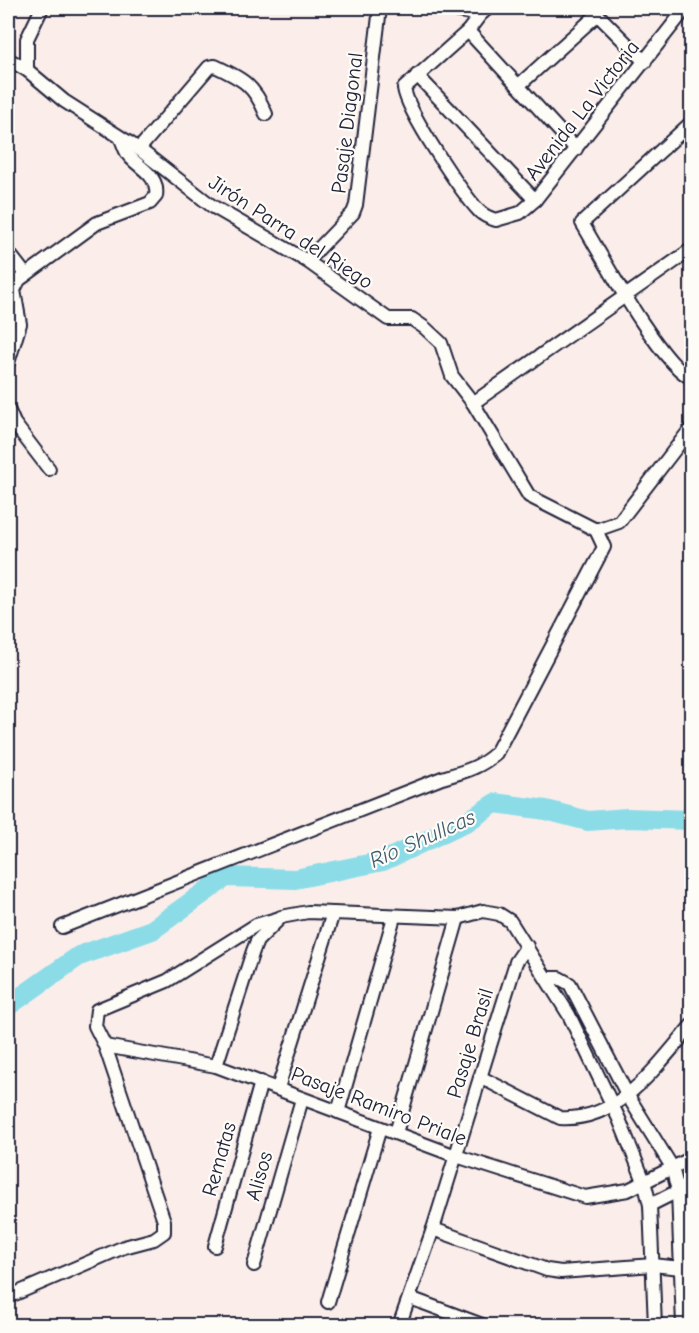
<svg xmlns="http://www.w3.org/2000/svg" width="699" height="1333" font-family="'Comic Neue',sans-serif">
  <rect width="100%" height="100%" fill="#fbeeea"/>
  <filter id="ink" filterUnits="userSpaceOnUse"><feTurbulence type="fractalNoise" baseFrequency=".0167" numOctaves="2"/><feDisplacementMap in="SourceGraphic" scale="12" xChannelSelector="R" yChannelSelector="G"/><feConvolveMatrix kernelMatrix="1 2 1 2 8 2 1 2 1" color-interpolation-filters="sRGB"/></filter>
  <g filter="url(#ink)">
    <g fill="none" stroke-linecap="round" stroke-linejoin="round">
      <path stroke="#8cdce8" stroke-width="20" d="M8 1006 79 956 152 930 226 877 295 879 383 861 468 821 495 803 546 810 588 821 627 818 692 820"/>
      <g stroke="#22223b" stroke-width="16">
        <g id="minor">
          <path d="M444 8 480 15 488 8"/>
          <path d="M591 8 645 62"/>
          <path d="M480 15 468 31 404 88C407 112 462 193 479 211 484 216 489 218 496 220L520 213 535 200 686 8"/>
          <path d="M468 31 576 149"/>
          <path d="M8 59 27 70 64 101 139 149 212 206 307 261 388 319H412L425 328 441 343 452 376 473 403 529 496 596 530 619 522 692 427"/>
          <path d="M27 70V39L42 8"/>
          <path d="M417 75 535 200"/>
          <path d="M518 86 598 14"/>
          <path d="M692 122 582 223C600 253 663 369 692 378"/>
          <path d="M139 149 209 67 215 66C243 79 254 85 266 114"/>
          <path d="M8 252 25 274"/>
          <path d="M307 261 353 213 356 205 380 8"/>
          <path d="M8 363 20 324 14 290 19 280 97 223 150 203 156 196C159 176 141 169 130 157 125 152 124 145 121 139"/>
          <path d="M473 403 692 249"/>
          <path d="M8 409 14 423 49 469"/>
          <path d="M62 927 442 778C463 772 480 768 496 753L604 547 596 530"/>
          <path d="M548 978H559L570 984 628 1096 672 1167 678 1191 683 1326"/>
          <path d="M105 1046 216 1066 456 1156 585 1197 628 1190 692 1158"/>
          <path d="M216 1066 253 951 257 941 281 917 308 912 458 918 483 911 499 914 510 921 569 1015 619 1119 644 1181 650 1205 655 1326"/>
          <path d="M480 1077 560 1118C620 1122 657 1065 692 1025"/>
          <path d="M278 1088 333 913"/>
          <path d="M338 1112 394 917"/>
          <path d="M396 1133 458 918"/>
          <path d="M650 1205 692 1184"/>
          <path d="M433 1229 547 1270 561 1272 653 1265 681 1268"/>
          <path d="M215 1246 261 1082"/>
          <path d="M254 1265 302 1099"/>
          <path d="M8 1297 124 1247 154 1239 164 1232V1221L105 1046 95 1026 97 1010 167 981 256 925 280 918"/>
          <path d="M410 1298 485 1326"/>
          <path d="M328 1302 380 1128"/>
          <path d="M399 1326 433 1229 516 962 527 946"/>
        </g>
      </g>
      <use href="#minor" stroke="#fdfcf7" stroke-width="12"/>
    </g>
  </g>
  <g text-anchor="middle" stroke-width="4.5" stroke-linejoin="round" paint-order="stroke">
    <g font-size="21" fill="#22223b" stroke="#fdfcf7">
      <text transform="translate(582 110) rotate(-52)" y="7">Avenida La Victoria</text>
      <text transform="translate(347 123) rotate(-83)" y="7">Pasaje Diagonal</text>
      <text transform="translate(291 232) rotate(33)" y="7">Jirón Parra del Riego</text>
      <text transform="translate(470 1043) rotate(-73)" y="7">Pasaje Brasil</text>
      <text transform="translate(379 1106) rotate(21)" y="7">Pasaje Ramiro Priale</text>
      <text transform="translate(219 1159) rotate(-74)" y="7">Rematas</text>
      <text transform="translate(259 1176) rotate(-74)" y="7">Alisos</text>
    </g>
    <g font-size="22" font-style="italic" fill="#425a6f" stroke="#fdfcf7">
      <text transform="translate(422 838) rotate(-24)" y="8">Río Shullcas</text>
    </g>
  </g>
  <rect width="699" height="1333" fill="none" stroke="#fdfcf7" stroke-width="30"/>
  <rect x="15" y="15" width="669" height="1303" fill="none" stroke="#22223b" stroke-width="2" filter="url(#ink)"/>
</svg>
